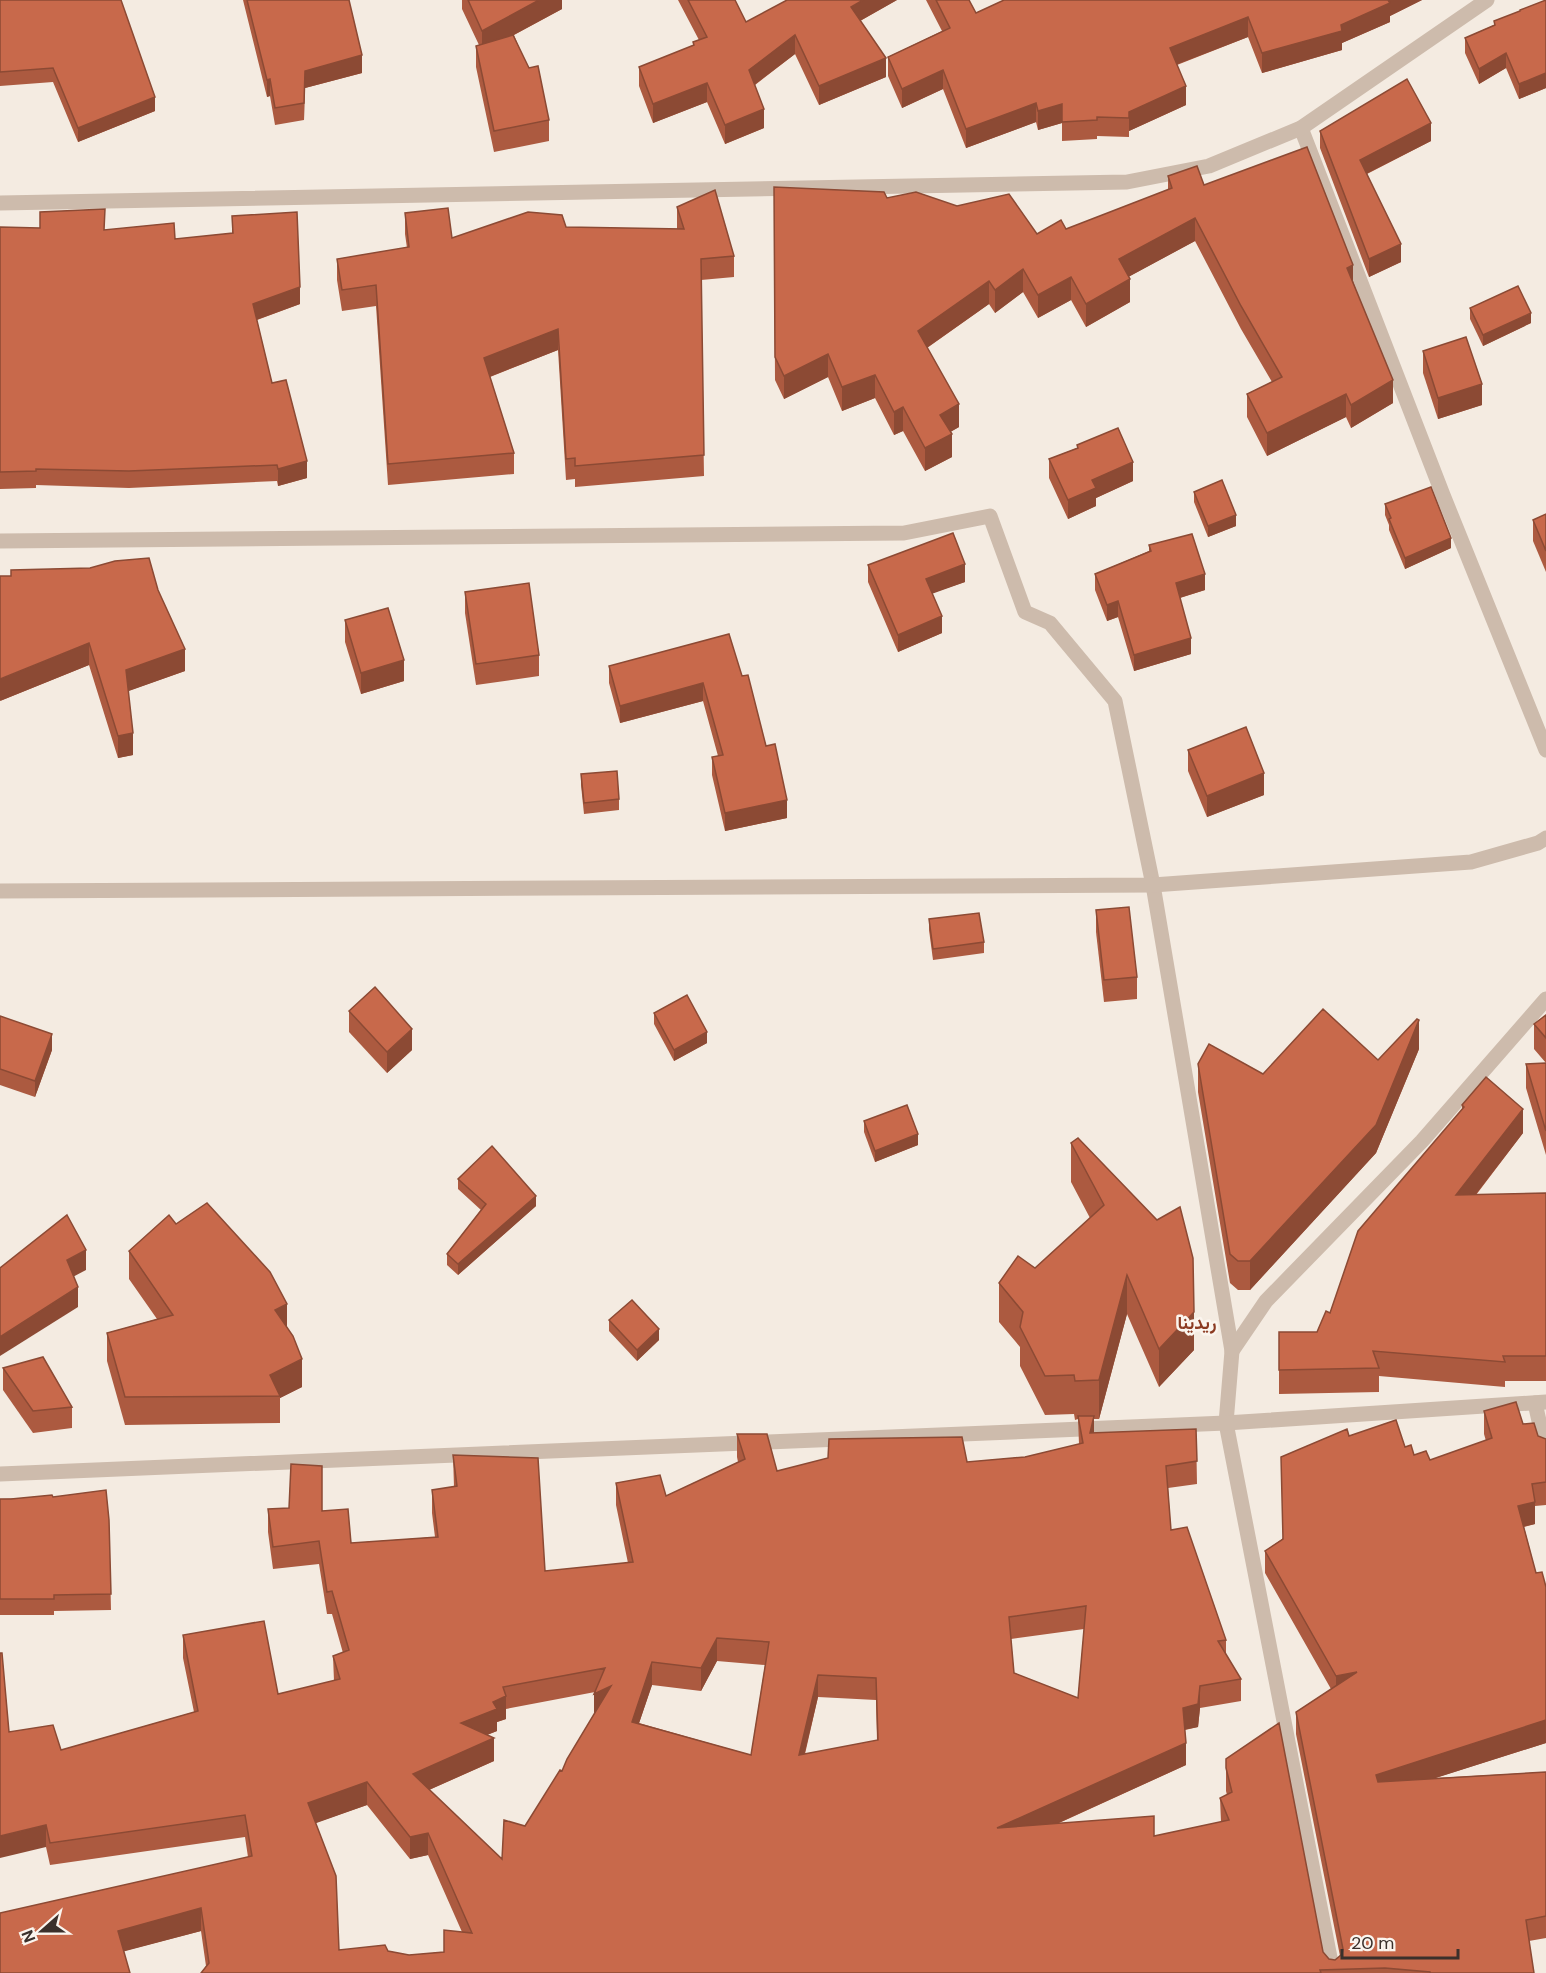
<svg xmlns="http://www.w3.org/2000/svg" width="1546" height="1973" font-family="'DM Sans',Vazirmatn,sans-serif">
  <rect width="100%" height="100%" fill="#f4ebe1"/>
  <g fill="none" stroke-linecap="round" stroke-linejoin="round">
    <g stroke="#cdbbac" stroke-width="15">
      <path d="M1301 128 1443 495 1546 750"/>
      <path d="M0 203 1127 182 1209 166 1301 128 1487 0"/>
      <path d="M0 541 904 533 990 516 1025 612 1050 623 1115 701 1153 885 1232 1351 1226 1423 1333 1973"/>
      <path d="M0 891 1153 885 1471 862 1538 843 1546 838"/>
      <path d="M1232 1351 1266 1301 1422 1141 1546 999"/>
      <path d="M1535 1403 1546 1452"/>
      <path d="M0 1474 1226 1423 1546 1402"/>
    </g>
  </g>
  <g fill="#ac5a40" fill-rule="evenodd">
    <path d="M0 0 155 111 78 142 53 82 0 86Z"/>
    <path d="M243 0H349L362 73 305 88 304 120 275 125 270 96 267 97Z"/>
    <path d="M462 0H562V9L514 35 549 120V141L494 152 476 67V46L479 45 462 9Z"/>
    <path d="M678 0H735L746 22 897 0 860 21 886 77 819 105 795 54 755 85 764 128 725 144 707 102 653 123 639 86V67L693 46V42L699 40Z"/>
    <path d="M926 0H969L976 13 1004 0H1422L1390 16V22L1342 43V50L1262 73 1248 37 1177 65 1186 105 1129 131V137L1097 136V139L1062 141V123L1038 130 1036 122 966 148 943 89 902 108 888 76V57L942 31Z"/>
    <path d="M1546 0V88L1519 99 1506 68 1479 84 1465 53V38L1494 25V21L1520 12V10Z"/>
    <path d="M1320 131 1431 141 1367 174 1401 262 1369 277 1320 148Z"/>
    <path d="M1168 176 1204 185 1353 281 1393 403 1351 428 1346 417 1267 456 1247 417V394L1272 382 1241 329 1195 241 1128 277 1130 302 1086 327 1071 300 1038 318 1023 292 995 313 989 304 927 348 959 427 950 432 952 457 925 471 903 431 894 435 875 398 842 411 828 377 784 399 775 380 774 187 887 198 1037 234 1066 229 1168 190Z"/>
    <path d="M677 207 734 256V277L701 280 704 476 575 487V479L566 480 558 350 490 377 514 453V474L388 485 376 306 342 311 337 280V259L407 248 405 234V213L452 238 566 227 677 229Z"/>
    <path d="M232 216 300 304 257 320 272 383 307 478 278 486 277 481 129 488 36 485V488L0 489V227L105 230 175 239 232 234Z"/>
    <path d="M1470 308 1531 323 1483 346 1470 319Z"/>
    <path d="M1423 351 1482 405 1438 419 1423 373Z"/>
    <path d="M1077 445 1133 481 1096 498V506L1068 519 1049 478V459L1077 448Z"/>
    <path d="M1194 492 1236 526 1208 537 1194 502Z"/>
    <path d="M1385 504 1451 548 1405 569 1389 530V525L1385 515Z"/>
    <path d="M1546 514V572L1533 541V520Z"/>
    <path d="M1149 545 1205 590 1180 598 1191 654 1134 671 1118 617 1107 621 1095 590V574L1149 551Z"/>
    <path d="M868 565 965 582 932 593 942 633 898 652 868 582Z"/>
    <path d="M158 590 185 671 128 691 133 755 118 758 89 665 0 701Z"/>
    <path d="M465 592 539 655V676L476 685 465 613Z"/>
    <path d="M345 620 404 681 361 694 345 642Z"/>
    <path d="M609 666 742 676 766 746 787 818 725 831 712 775V757L718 756 703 701 620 723 609 683Z"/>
    <path d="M1188 750 1264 795 1207 817 1188 771Z"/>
    <path d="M581 774 619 799V810L584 814 581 785Z"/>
    <path d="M1096 910 1137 977V999L1104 1002 1096 932Z"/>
    <path d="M929 919 984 942V953L933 960 929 930Z"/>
    <path d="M349 1011 412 1050 387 1073 349 1032Z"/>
    <path d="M654 1013 707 1043 674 1061 654 1024Z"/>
    <path d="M1546 1015V1155L1526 1088V1064L1546 1063 1534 1049V1024Z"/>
    <path d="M0 1016 52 1050 35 1097 0 1085Z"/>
    <path d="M1419 1049 1376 1153 1250 1290H1238L1230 1283 1198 1092V1064L1263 1074 1378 1060Z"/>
    <path d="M1462 1105 1523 1133 1476 1195 1546 1193V1381H1505V1387L1379 1376V1392L1279 1394V1332H1317L1462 1109Z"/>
    <path d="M864 1121 918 1145 875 1162 864 1132Z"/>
    <path d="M1071 1143 1194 1350 1159 1387 1127 1314 1099 1419H1094V1433L1196 1429 1197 1484 1168 1488 1171 1530 1226 1640V1655L1241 1679V1701L1200 1708 1198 1727 1185 1730 1186 1765 1057 1824 1154 1836 1221 1822 1220 1798 1227 1795 1226 1791V1759L1323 1952 1329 1959 1335 1960 1340 1956 1296 1734V1712L1331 1689 1265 1573V1551L1282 1539 1349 1436 1405 1447 1414 1455 1430 1460 1486 1441 1484 1434V1411L1523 1424 1538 1436 1546 1439V1505L1535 1506V1524L1524 1527 1536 1573 1546 1587V1743L1435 1778 1546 1772V1938L1529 1941 1534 1973H201L206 1966 201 1931 124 1951 0 1973 248 1857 245 1837 50 1865 46 1847 9 1732 61 1750 194 1712 183 1658V1635L278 1694 334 1681 333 1656 343 1653 332 1614H327L319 1564 273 1569 268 1532V1509L322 1511 351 1543 435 1537 432 1513V1490L454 1487 453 1455 545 1571 628 1563 616 1505V1483L666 1496 738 1462 737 1457V1434L777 1471 967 1462 1025 1457 1079 1444 1078 1419 1075 1420 1074 1414 1045 1415 1020 1366V1347L999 1322V1283L1035 1268 1090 1218 1071 1182ZM1084 1629 1078 1698 1014 1673 1011 1639ZM717 1661 765 1665 751 1755 639 1723 652 1685 701 1691ZM595 1692 594 1714 562 1771 525 1826 502 1859 429 1790 494 1761 487 1735 497 1731V1722L506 1719V1709ZM818 1697 876 1700 877 1741 805 1754ZM367 1805 410 1859 428 1855 462 1932 444 1952 409 1955 388 1951 339 1950 315 1823Z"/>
    <path d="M458 1179 536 1206 458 1275 447 1265V1254L481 1210 458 1189Z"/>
    <path d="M176 1224 287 1327 302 1387 280 1398V1423L125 1425 107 1361V1333L157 1319 129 1279V1251Z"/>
    <path d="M609 1320 659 1340 637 1361 609 1331Z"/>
    <path d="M3 1368 72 1407V1428L33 1433 3 1390Z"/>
    <path d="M53 1497 109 1520 111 1610 54 1611V1615H0V1499Z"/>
  </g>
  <g fill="#8c4a34">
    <path d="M539 0H562V9L482 52V31Z"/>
    <path d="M863 0H897L851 26V7Z"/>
    <path d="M1387 0H1422L1390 16V22L1342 43V50L1262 73V53L1341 25Z"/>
    <path d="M1248 17V37L1170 67V48Z"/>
    <path d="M795 35V54L749 89V70Z"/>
    <path d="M1506 53V68L1479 84V69Z"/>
    <path d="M362 55V73L305 88 304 120 305 71Z"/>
    <path d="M886 58V77L819 105V86Z"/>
    <path d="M943 70V89L902 108V89Z"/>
    <path d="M1546 73V88L1519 99V84Z"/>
    <path d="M270 79V96L267 97V80Z"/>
    <path d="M707 83V102L653 123V104Z"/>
    <path d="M1186 86V105L1129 131V137V112Z"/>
    <path d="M155 97V111L78 142V128Z"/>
    <path d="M1036 103V122L966 148V129Z"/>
    <path d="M1062 104V123L1038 130V111Z"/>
    <path d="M764 109V128L725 144V125Z"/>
    <path d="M1431 123V141L1360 177V160Z"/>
    <path d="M1195 218V241L1119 282V259Z"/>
    <path d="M1401 244V262L1369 277V259Z"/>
    <path d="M1353 265V289L1347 268Z"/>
    <path d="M1023 269V292L995 313V290Z"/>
    <path d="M1071 277V300L1038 318V295Z"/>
    <path d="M1130 279V302L1086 327V304Z"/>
    <path d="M989 281V304L918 354V331Z"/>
    <path d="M300 287V304L253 321V304Z"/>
    <path d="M1531 313V323L1483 346V335Z"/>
    <path d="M558 329V350L484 379V358Z"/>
    <path d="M828 354V377L784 399V376Z"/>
    <path d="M875 375V398L842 411V387Z"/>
    <path d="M1393 380V403L1351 428V405Z"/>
    <path d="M1482 384V405L1438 419V398Z"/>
    <path d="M1346 394V417L1267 456V433Z"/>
    <path d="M959 404V427L940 438V415Z"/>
    <path d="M903 407V431L894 435V412Z"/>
    <path d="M952 434V457L925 471V448Z"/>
    <path d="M307 461V478L278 486V469Z"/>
    <path d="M1133 462V481L1096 498V506L1068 519V500L1092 480Z"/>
    <path d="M1236 515V526L1208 537V526Z"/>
    <path d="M1451 538V548L1405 569V558Z"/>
    <path d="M965 564V582L926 596V579Z"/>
    <path d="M1205 574V590L1176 599V583Z"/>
    <path d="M1118 601V617L1107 621V605Z"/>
    <path d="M942 616V633L898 652V635Z"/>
    <path d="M1191 638V654L1134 671V655Z"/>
    <path d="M89 643V665L0 701V679Z"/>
    <path d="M185 649V671L126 692V670Z"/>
    <path d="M404 660V681L361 694V673Z"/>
    <path d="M703 683V701L620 723V706Z"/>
    <path d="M133 733V755L118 758V736Z"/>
    <path d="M1264 773V795L1207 817V796Z"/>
    <path d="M787 800V818L725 831V813Z"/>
    <path d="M1419 1020V1049L1376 1153 1250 1290V1261Z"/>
    <path d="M412 1029V1050L387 1073V1052Z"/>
    <path d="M707 1032V1043L674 1061V1050Z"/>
    <path d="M52 1034V1050L35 1097V1081Z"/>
    <path d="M1523 1109V1133L1456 1220V1195Z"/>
    <path d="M918 1134V1145L875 1162V1151Z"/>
    <path d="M536 1196V1206L458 1275V1264Z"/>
    <path d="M86 1250V1270L67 1280V1260Z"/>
    <path d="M1127 1275V1314L1099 1419V1380Z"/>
    <path d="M78 1287V1307L0 1356V1337Z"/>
    <path d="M287 1304V1332L275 1310Z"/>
    <path d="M1194 1312V1350L1159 1387V1349Z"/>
    <path d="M659 1329V1340L637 1361V1350Z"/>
    <path d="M302 1359V1387L280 1398V1396L270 1375Z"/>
    <path d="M1094 1416V1438L1090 1433Z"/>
    <path d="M1535 1502V1524L1518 1528V1506Z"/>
    <path d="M717 1638V1661L701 1691V1668Z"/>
    <path d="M652 1662V1685L632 1744V1722Z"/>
    <path d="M1357 1672 1336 1698V1676Z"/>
    <path d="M818 1675V1697L799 1777V1755Z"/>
    <path d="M611 1686 594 1717V1694Z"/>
    <path d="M1200 1686V1708L1198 1727 1183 1730V1708Z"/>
    <path d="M506 1696V1719L497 1722V1731L461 1745V1723L493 1702Z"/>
    <path d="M1546 1720V1743L1376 1797V1775Z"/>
    <path d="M494 1738V1761L413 1797V1774Z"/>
    <path d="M1186 1743V1765L997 1851V1828Z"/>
    <path d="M367 1782V1805L308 1826V1803Z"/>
    <path d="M46 1825V1847L0 1858V1836Z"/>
    <path d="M428 1833V1855L410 1859V1837Z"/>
    <path d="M201 1908V1931L118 1953V1931Z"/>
  </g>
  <g fill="#c8694b" stroke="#8c4a34" stroke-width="1.5" fill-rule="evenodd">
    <path d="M0 0H121L155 97 78 128 53 68 0 72Z"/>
    <path d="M247 0H349L362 55 305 71 304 103 275 108 270 79 267 80Z"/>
    <path d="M468 0H539L482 31Z"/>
    <path d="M688 0H735L746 22 787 0H863L851 7 886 58 819 86 795 35 749 70 764 109 725 125 707 83 653 104 639 67 694 45 693 42 707 37Z"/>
    <path d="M936 0H969L976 13 1004 0H1388L1390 3 1341 25 1342 31 1262 53 1248 17 1170 48 1186 86 1129 112V118L1097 117V120L1062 122V104L1038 111 1036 103 966 129 943 70 902 89 888 57 950 28Z"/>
    <path d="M1546 0V73L1519 84 1506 53 1479 69 1465 38 1495 25 1494 21 1520 11V10Z"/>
    <path d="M513 35 529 68 538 66 549 120 494 131 476 46Z"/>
    <path d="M1407 79 1431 123 1360 160 1401 244 1369 259 1320 131Z"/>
    <path d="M1307 147 1353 265 1347 268 1393 380 1351 405 1346 394 1267 433 1247 394 1282 377 1241 306 1195 218 1119 259 1130 279 1086 304 1071 277 1038 295 1023 269 995 290 989 281 918 331 959 404 940 415 952 434 925 448 903 407 894 412 875 375 842 387 828 354 784 376 775 357 774 187 884 192 887 198 916 192 957 206 1009 194 1037 234 1061 220 1066 229 1172 188 1168 176 1197 166 1204 185Z"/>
    <path d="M715 190 734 256 701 259 704 455 575 466V458L566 459 558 329 484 358 514 453 388 464 376 285 342 290 337 259 409 247 405 213 448 208 452 238 528 212 562 215 566 227 684 229 677 207Z"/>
    <path d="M105 209 104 230 174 223 175 239 233 233 232 216 297 212 300 287 253 304 272 383 286 380 307 461 278 469 277 465 129 471 36 469V471L0 472V227L40 228V212Z"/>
    <path d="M1518 286 1531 313 1483 335 1470 308Z"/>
    <path d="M1466 337 1482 384 1438 398 1423 351Z"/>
    <path d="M1118 428 1133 462 1092 480 1096 488 1068 500 1049 459 1078 448 1077 445Z"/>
    <path d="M1222 480 1236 515 1208 526 1194 492Z"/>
    <path d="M1431 487 1451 538 1405 558 1389 519 1391 518 1385 504Z"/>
    <path d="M1546 514V551L1533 520Z"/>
    <path d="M953 533 965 564 926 579 942 616 898 635 868 565Z"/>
    <path d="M1192 534 1205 574 1176 583 1191 638 1134 655 1118 601 1107 605 1095 574 1151 551 1149 545Z"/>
    <path d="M149 558 158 590 185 649 126 670 133 733 118 736 89 643 0 679V576H11V570L90 568 115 561Z"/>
    <path d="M529 583 539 655 476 664 465 592Z"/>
    <path d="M388 608 404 660 361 673 345 620Z"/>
    <path d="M729 634 742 676 748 675 766 746 775 744 787 800 725 813 712 757 723 755 703 683 620 706 609 666Z"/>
    <path d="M1246 727 1264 773 1207 796 1188 750Z"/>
    <path d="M617 771 619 799 584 803 581 774Z"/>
    <path d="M1129 907 1137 977 1104 980 1096 910Z"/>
    <path d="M979 913 984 942 933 949 929 919Z"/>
    <path d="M375 987 412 1029 387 1052 349 1011Z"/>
    <path d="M687 995 707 1032 674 1050 654 1013Z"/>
    <path d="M1323 1009 1378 1060 1417 1019 1419 1020 1376 1125 1250 1261H1238L1230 1254 1198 1064 1209 1044 1263 1074Z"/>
    <path d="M1546 1015V1038L1534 1024Z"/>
    <path d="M0 1016 52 1034 35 1081 0 1069Z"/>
    <path d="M1546 1063V1131L1526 1064Z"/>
    <path d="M1486 1077 1523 1109 1456 1195 1546 1193V1356H1503L1505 1362 1373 1351 1379 1368 1279 1370V1332H1317L1326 1311 1330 1313 1358 1231 1464 1107 1462 1105Z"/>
    <path d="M907 1105 918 1134 875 1151 864 1121Z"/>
    <path d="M1078 1138 1157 1220 1180 1207 1193 1258 1194 1312 1159 1349 1127 1275 1099 1380 1075 1381 1074 1375 1045 1376 1020 1327 1023 1312 999 1283 1018 1256 1035 1268 1104 1205 1071 1143Z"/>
    <path d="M492 1146 536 1196 458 1264 447 1254 486 1204 458 1179Z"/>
    <path d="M207 1203 270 1272 287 1304 275 1310 293 1336 302 1359 270 1375 280 1396 125 1397 107 1333 173 1315 129 1251 169 1215 176 1224Z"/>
    <path d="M67 1215 86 1250 67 1260 78 1287 0 1337V1268Z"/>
    <path d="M632 1300 659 1329 637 1350 609 1320Z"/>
    <path d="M43 1357 72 1407 33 1411 3 1368Z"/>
    <path d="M1516 1402 1523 1424 1534 1423 1538 1436 1546 1439V1482L1532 1484 1535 1502 1518 1506 1536 1573 1542 1572 1546 1587V1720L1376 1775 1378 1782 1546 1772V1916L1526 1920 1534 1973H1430V1972L1385 1968 1320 1970 1321 1973H201L209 1963 201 1908 118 1931 130 1973H0V1913L252 1856 245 1815 50 1843 46 1825 0 1836V1653H2L9 1732 53 1725 61 1750 198 1711 183 1635 264 1621 278 1694 340 1679 333 1656 349 1650 332 1591 327 1592 319 1541 273 1547 268 1509 289 1508 291 1464 322 1466V1511L348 1509 351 1543 438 1537 432 1490 457 1486 453 1455 538 1458 545 1571 633 1562 616 1483 660 1475 666 1496 745 1459 737 1434H767L777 1471 828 1458 829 1439 962 1437 967 1462 1025 1457 1083 1443 1078 1416H1094L1090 1433 1196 1429 1197 1461 1166 1466 1171 1530 1187 1527 1226 1640 1218 1641 1241 1679 1200 1686 1198 1704 1183 1708 1186 1743 997 1828 1154 1816V1836L1229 1820 1220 1798 1232 1792 1226 1768V1759L1279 1723 1323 1952 1329 1959 1335 1960 1342 1954 1343 1949 1296 1712 1357 1672 1336 1676 1265 1551 1283 1539 1281 1457 1347 1429 1349 1436 1396 1420 1405 1447 1411 1445 1414 1455 1426 1451 1430 1460 1492 1438 1484 1411ZM1086 1606 1078 1698 1014 1673 1009 1617ZM717 1638 769 1642 751 1755 632 1722 652 1662 701 1668ZM605 1668 594 1694 611 1686 567 1759 562 1771 560 1770 525 1826 504 1820 502 1859 413 1774 494 1738 461 1723 497 1709 493 1702 506 1696 503 1687ZM818 1675 876 1678 878 1740 799 1755ZM367 1782 410 1837 428 1833 472 1933 444 1930V1952L409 1955 388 1951 385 1945 339 1950 336 1876 308 1803Z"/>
    <path d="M106 1490 109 1520 111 1594 54 1595V1599H0V1499H11L52 1495 53 1497Z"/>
  </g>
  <g text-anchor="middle" stroke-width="5" stroke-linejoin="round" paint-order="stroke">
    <g font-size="18" font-weight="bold" fill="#8c3b22" stroke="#fbf5ee">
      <text x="1197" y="1329">ريدينا</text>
    </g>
  </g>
  <g transform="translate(42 1931) rotate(249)" stroke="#fbf5ee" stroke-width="4.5" paint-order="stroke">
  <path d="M0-4.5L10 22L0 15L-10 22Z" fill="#3b302b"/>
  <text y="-9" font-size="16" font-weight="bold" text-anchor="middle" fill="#3b302b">N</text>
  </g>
  <path d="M1342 1949v9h116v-9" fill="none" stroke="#3b302b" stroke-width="3"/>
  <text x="1351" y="1949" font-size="18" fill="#3b302b" stroke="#fbf5ee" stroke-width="4.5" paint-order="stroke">20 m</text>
</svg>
